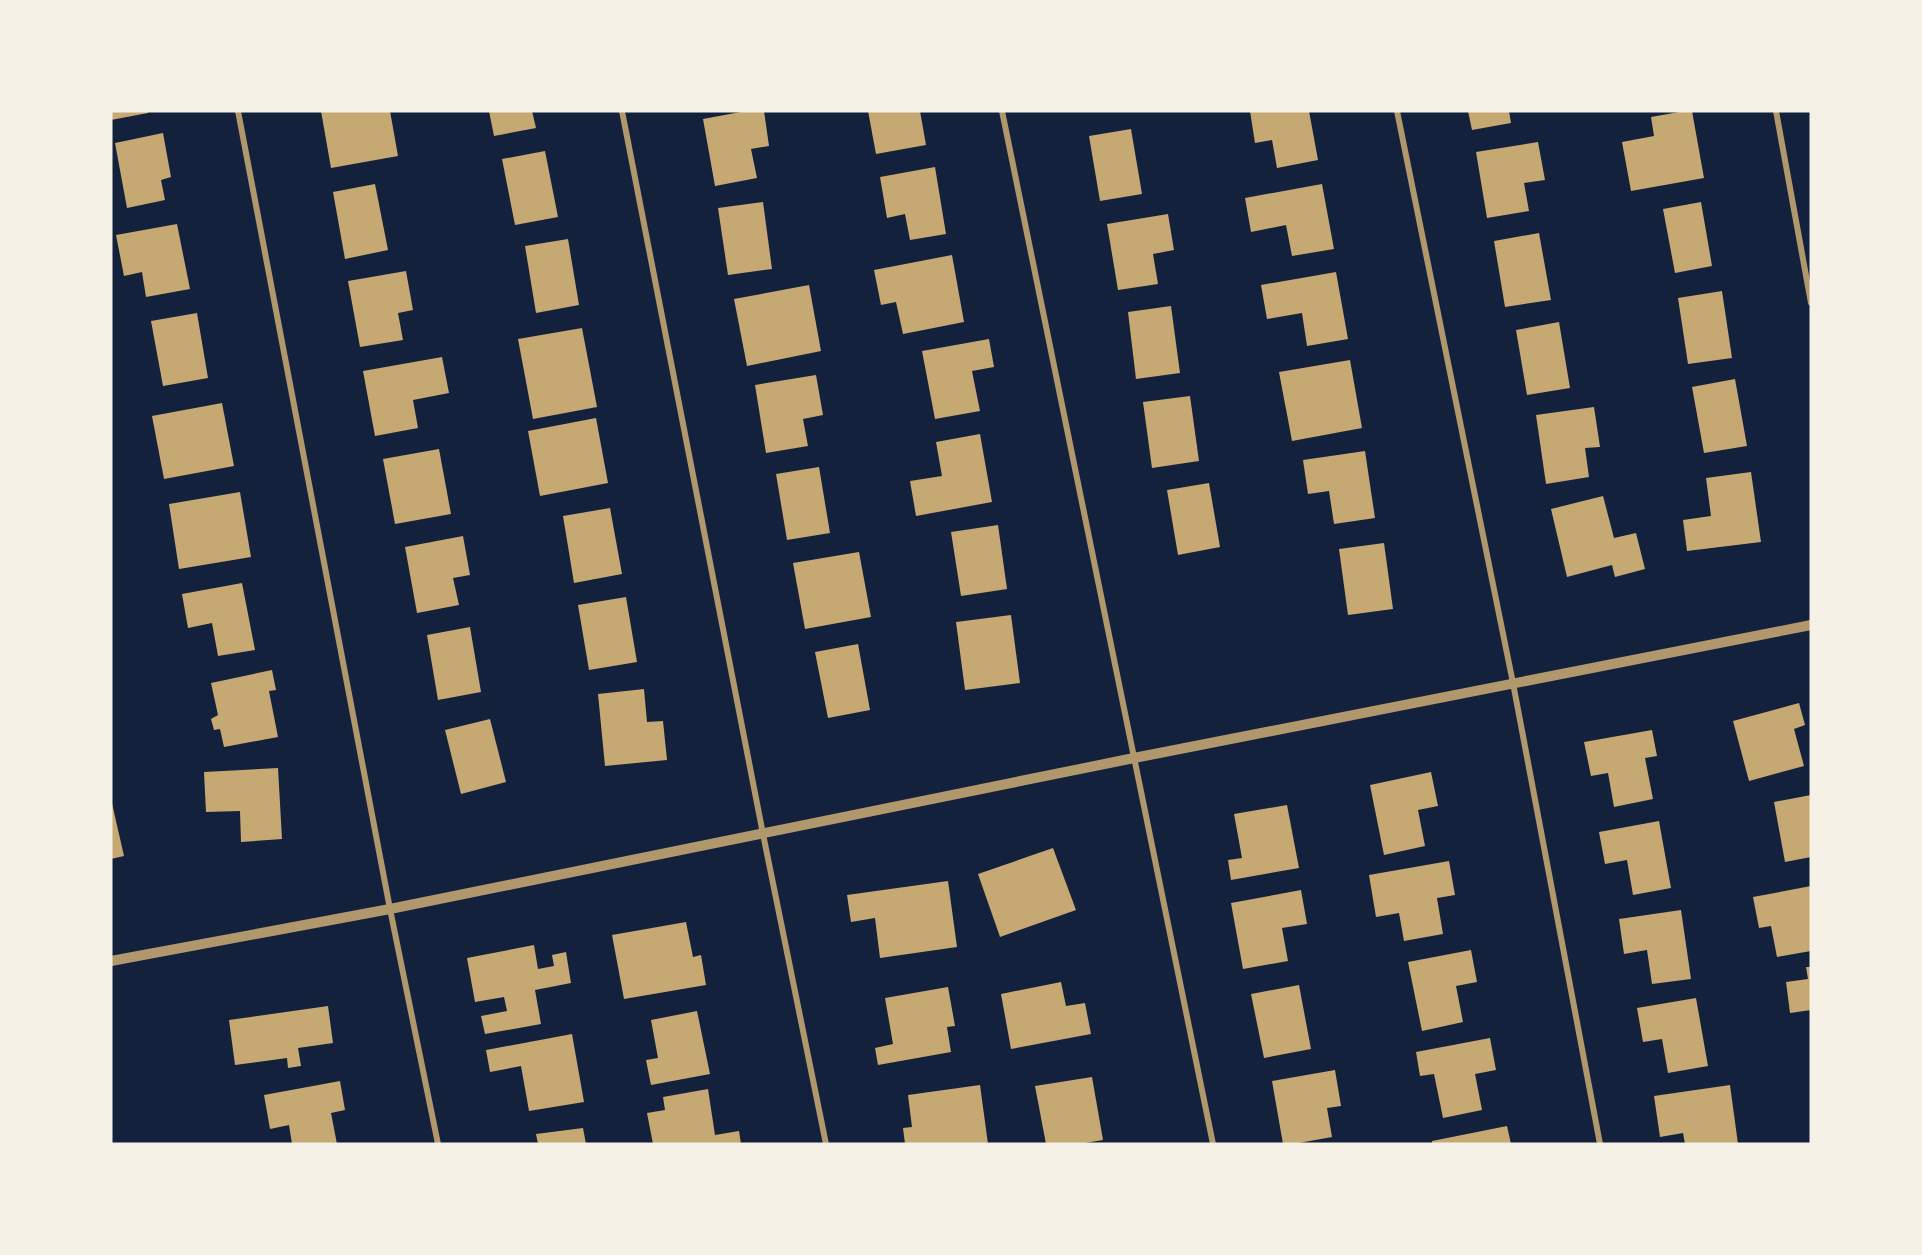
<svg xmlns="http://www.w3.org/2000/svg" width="1922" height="1255" font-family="'Roboto Condensed',sans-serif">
  <rect width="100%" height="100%" fill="#14213d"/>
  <g fill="#c6a872">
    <path d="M111 111H148V113L111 120Z"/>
    <path d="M321 111H390L398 156 331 168Z"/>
    <path d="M489 111H532L536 128 494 136Z"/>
    <path d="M746 111H764L769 146 751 149 757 178 715 186 703 119Z"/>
    <path d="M868 111H920L926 145 876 154Z"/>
    <path d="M1250 111H1309L1318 160 1277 168 1272 140 1255 143Z"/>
    <path d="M1468 111H1509L1511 123 1472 130Z"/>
    <path d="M1685 111H1692L1704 178 1631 191 1622 142 1654 136 1651 117Z"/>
    <path d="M1131 129 1142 194 1100 201 1089 136Z"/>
    <path d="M163 133 171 177 161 180 165 200 127 208 115 143Z"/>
    <path d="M1538 142 1545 180 1524 183 1529 211 1487 218 1476 152Z"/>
    <path d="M545 151 558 217 515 225 502 159Z"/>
    <path d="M935 167 946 234 910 240 905 214 887 218 880 177Z"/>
    <path d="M375 184 388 250 345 259 333 192Z"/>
    <path d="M1322 184 1334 249 1292 256 1286 225 1251 232 1245 198Z"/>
    <path d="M763 202 772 269 728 275 718 208Z"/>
    <path d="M1701 202 1712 266 1675 273 1663 209Z"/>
    <path d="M1168 214 1174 250 1153 254 1158 284 1118 290 1107 224Z"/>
    <path d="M177 224 190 289 146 297 142 272 124 276 116 235Z"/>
    <path d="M1539 233 1551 300 1505 307 1494 241Z"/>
    <path d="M568 239 579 305 536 313 525 246Z"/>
    <path d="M952 255 964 322 903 334 896 302 881 305 874 270Z"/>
    <path d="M406 271 413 310 398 313 403 340 360 347 348 281Z"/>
    <path d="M1336 272 1348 339 1307 346 1302 313 1267 319 1261 285Z"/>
    <path d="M809 285 821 351 747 366 734 299Z"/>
    <path d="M1722 291 1732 358 1688 364 1678 298Z"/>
    <path d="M1171 306 1180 373 1136 379 1128 312Z"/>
    <path d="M197 313 208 378 163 386 151 321Z"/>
    <path d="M1559 322 1570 388 1527 395 1516 330Z"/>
    <path d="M582 328 597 407 533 419 518 339Z"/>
    <path d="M989 339 994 367 972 371 980 411 935 419 922 351Z"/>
    <path d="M442 357 449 393 413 400 418 428 375 436 363 371Z"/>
    <path d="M1350 360 1362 428 1292 441 1279 372Z"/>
    <path d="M816 375 823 415 803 419 808 446 766 453 755 385Z"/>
    <path d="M1735 379 1747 446 1704 453 1692 387Z"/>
    <path d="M1190 396 1199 461 1152 468 1143 402Z"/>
    <path d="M222 403 234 466 164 479 152 416Z"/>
    <path d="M1594 407 1600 447 1585 448 1589 477 1546 484 1536 415Z"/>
    <path d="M596 418 608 483 540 496 528 431Z"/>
    <path d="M980 434 992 502 916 516 910 481 942 476 936 442Z"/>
    <path d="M439 449 451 514 395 524 383 459Z"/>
    <path d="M1365 451 1375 518 1334 524 1329 491 1308 494 1303 460Z"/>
    <path d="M819 467 830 533 787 540 776 474Z"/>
    <path d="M1751 472 1761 542 1687 551 1683 520 1711 516 1706 478Z"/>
    <path d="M1209 483 1220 547 1178 555 1167 490Z"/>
    <path d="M240 492 251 557 179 569 169 504Z"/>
    <path d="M1603 496 1614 538 1636 533 1645 569 1615 577 1612 565 1567 577 1551 509Z"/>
    <path d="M610 508 622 574 574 583 563 516Z"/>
    <path d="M998 525 1007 589 961 596 951 532Z"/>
    <path d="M463 536 470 575 453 578 459 605 417 613 405 547Z"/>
    <path d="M1384 543 1393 609 1348 615 1339 549Z"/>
    <path d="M859 552 871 617 805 629 793 563Z"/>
    <path d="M242 583 255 650 218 656 212 623 188 628 182 594Z"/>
    <path d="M626 597 637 662 589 670 578 605Z"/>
    <path d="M1011 615 1020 683 965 690 956 622Z"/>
    <path d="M470 627 481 692 438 700 427 635Z"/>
    <path d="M858 644 870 710 828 718 815 652Z"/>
    <path d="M272 670 276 690 269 691 278 737 224 747 220 729 214 730 211 719 218 715 211 683Z"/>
    <path d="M644 689 647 722 663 721 667 760 605 766 598 694Z"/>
    <path d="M1799 703 1805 725 1794 729 1804 766 1749 781 1733 721Z"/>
    <path d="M490 719 506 782 461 794 445 730Z"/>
    <path d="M1652 730 1657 756 1645 758 1653 799 1614 807 1608 773 1591 776 1584 742Z"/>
    <path d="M278 768 282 839 241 842 240 811 206 812 204 772Z"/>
    <path d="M1431 772 1438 806 1418 810 1425 846 1384 855 1370 785Z"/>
    <path d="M1811 795V857L1785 862 1774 802Z"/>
    <path d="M111 799 124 856 111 859Z"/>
    <path d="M1287 805 1299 868 1231 880 1228 860 1242 858 1234 814Z"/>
    <path d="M1659 821 1671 888 1633 895 1627 860 1605 864 1599 832Z"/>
    <path d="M1053 848 1076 910 1000 937 978 874Z"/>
    <path d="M1449 861 1455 895 1437 898 1443 934 1404 941 1399 913 1376 917 1369 875Z"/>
    <path d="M948 881 957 947 880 958 875 918 851 922 847 895Z"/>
    <path d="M1811 886V951L1777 957 1771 926 1759 928 1753 897Z"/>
    <path d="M1301 890 1307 924 1282 928 1288 961 1243 969 1231 903Z"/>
    <path d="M1681 910 1691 979 1652 984 1647 950 1624 954 1619 919Z"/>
    <path d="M686 922 693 957 701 955 706 985 624 999 612 935Z"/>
    <path d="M534 945 538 969 554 966 552 955 566 952 571 983 535 990 541 1024 485 1034 481 1016 507 1011 504 997 475 1002 467 958Z"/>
    <path d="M1471 950 1477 982 1456 986 1463 1022 1422 1031 1408 962Z"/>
    <path d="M1806 967H1811V1010L1790 1013 1786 982 1808 979Z"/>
    <path d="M1061 982 1066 1006 1085 1003 1091 1034 1011 1049 1001 994Z"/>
    <path d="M1299 985 1311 1049 1264 1058 1251 994Z"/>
    <path d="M948 987 955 1026 947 1027 951 1052 878 1065 875 1048 893 1044 885 998Z"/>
    <path d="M1696 998 1708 1066 1668 1073 1662 1039 1643 1042 1637 1008Z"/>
    <path d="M328 1006 333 1043 298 1048 301 1066 288 1068 287 1058 235 1065 229 1020Z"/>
    <path d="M697 1011 710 1074 651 1085 646 1060 658 1058 651 1020Z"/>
    <path d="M572 1034 584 1102 529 1111 521 1066 490 1072 486 1050Z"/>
    <path d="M1490 1038 1496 1070 1475 1074 1482 1110 1443 1118 1434 1074 1420 1076 1416 1052Z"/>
    <path d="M1335 1070 1341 1106 1327 1108 1332 1137 1293 1144H1283L1272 1081Z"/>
    <path d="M1092 1077 1103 1140 1079 1144H1046L1035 1086Z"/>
    <path d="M340 1081 345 1110 331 1113 337 1144H292L289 1125 270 1129 264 1095Z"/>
    <path d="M980 1085 988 1144H905L903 1128 912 1127 908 1095Z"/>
    <path d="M1730 1085 1738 1144H1685L1683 1133 1660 1137 1654 1096Z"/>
    <path d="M708 1089 715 1135 739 1131 741 1144H653L647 1113 665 1110 663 1097Z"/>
    <path d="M1507 1126 1511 1144H1432V1141Z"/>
    <path d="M583 1128 586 1144H538L536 1134Z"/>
  </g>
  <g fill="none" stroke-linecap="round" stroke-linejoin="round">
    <g stroke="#b1986c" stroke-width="6">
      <path d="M238 111 390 909 438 1144"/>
      <path d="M622 111 763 834 826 1144"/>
      <path d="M1002 111 1213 1144"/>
      <path d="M1397 111 1513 683 1600 1144"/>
      <path d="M1776 111 1811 303"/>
    </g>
    <path stroke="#b1986c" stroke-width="10" d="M111 961 390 909 1134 758 1811 625"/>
  </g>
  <rect width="1922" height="1255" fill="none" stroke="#f6f1e7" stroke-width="225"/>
</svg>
